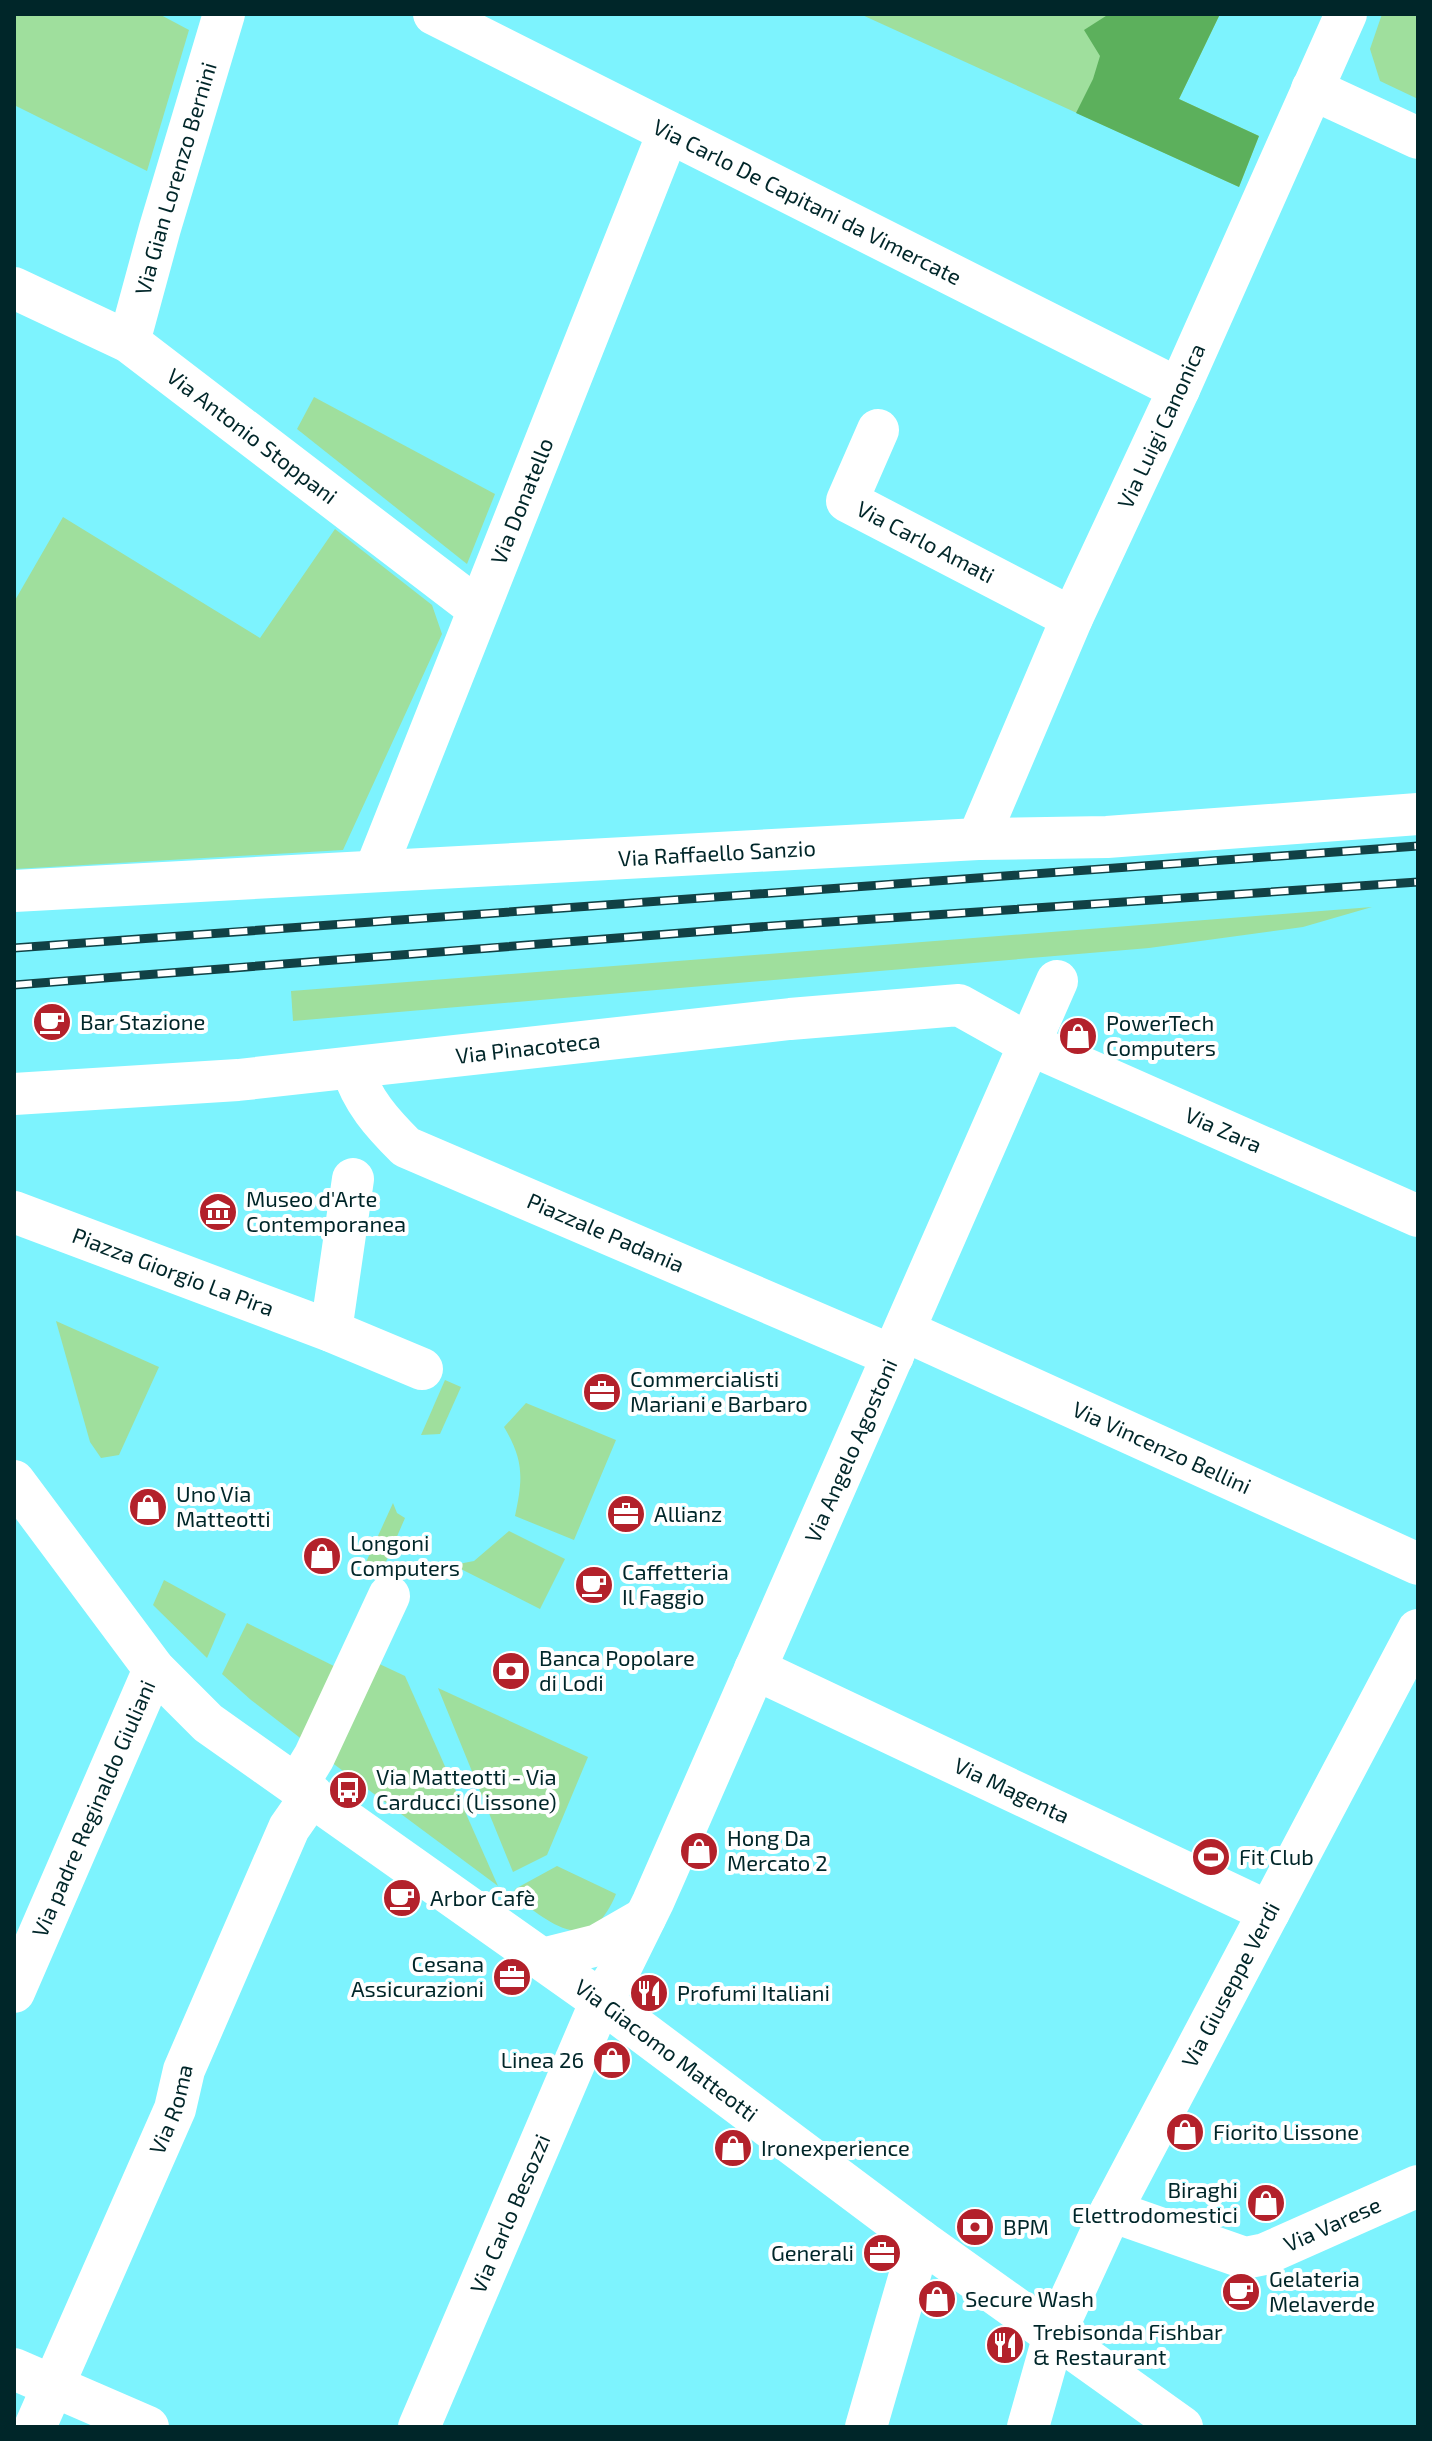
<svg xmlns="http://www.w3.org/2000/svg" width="1432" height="2441" font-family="'Exo 2',sans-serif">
  <rect width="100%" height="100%" fill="#7df3fe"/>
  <g fill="#9fdf9d">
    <path d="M14 14H159L189 30 147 171 14 105Z"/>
    <path d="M860 14H1220L1179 99 1259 136 1239 187Z"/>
    <path d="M1382 14H1418V99L1380 81 1370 49Z"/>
    <path d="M314 397 495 494 467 564 297 429Z"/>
    <path d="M63 517 260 638 335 529 432 605 442 634 343 850 14 869V602Z"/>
    <path d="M1372 907 1303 927 1149 948 293 1021 291 991Z"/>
    <path d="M56 1321 159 1367 119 1455 101 1458 90 1442Z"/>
    <path d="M445 1380 461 1387 440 1434 421 1435Z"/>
    <path d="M526 1403 616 1440 574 1540 515 1516C523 1479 524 1460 504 1427Z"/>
    <path d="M393 1503 397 1513 405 1518 379 1578 362 1571Z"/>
    <path d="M509 1531 565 1559 540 1609 453 1565 474 1561Z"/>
    <path d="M164 1580 226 1614 207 1658 153 1605Z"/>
    <path d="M247 1623 342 1670 308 1744 251 1700 222 1674Z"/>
    <path d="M373 1661 405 1676 498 1886 327 1759Z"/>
    <path d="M438 1688 588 1757 547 1855 513 1872Z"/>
    <path d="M557 1866 616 1894C589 1959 553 1924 513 1896L515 1889Z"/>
  </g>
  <path fill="#5cb05c" d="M1109 14H1220L1179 99 1259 136 1239 187 1076 113 1093 79 1100 56 1084 30Z"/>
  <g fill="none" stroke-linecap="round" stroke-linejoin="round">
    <g stroke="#fff" stroke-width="42">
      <path id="s1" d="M434 14 1179 389"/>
      <path d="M1312 89 1418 138"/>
      <path id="s2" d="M14 288 129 342 477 608"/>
      <path id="s3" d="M129 342 160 228 224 14"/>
      <path id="s4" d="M878 430 847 501 1072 618"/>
      <path id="s5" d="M978 839 1072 618 1179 389 1346 14"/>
      <path id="s6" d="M375 871 668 133"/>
      <path id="s7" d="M14 891 978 839 1107 837 1418 814"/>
      <path id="s8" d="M352 1068C362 1101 382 1123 406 1147L893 1356"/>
      <path id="s9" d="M14 1094 238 1080 790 1019 959 1005 1029 1044 1418 1216"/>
      <path id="s10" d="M14 1212 331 1331 422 1369"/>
      <path d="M331 1331 353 1179"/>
      <path id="s11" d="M905 1331 1418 1564"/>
      <path id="s12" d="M14 1481 154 1669 208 1723 601 2001 920 2240 1182 2427"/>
      <path id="s13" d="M755 1669 1269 1912"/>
      <path d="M297 1785 314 1757 389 1596"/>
      <path d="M542 1959 598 1945 645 1918"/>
      <path id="s14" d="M14 1992 154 1669"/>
      <path id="s15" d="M1111 2211 1245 2258 1265 2254 1418 2186"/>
      <path d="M14 2369 148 2427"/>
      <path id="s16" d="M35 2427 175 2109 184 2070 289 1828 312 1795"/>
      <path id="s17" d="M419 2427 601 2001 617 1975 653 1902 1057 981"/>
      <path d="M866 2427 920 2240"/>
      <path id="s18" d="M1028 2427 1054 2335 1111 2211 1418 1630"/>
    </g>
    <g stroke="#114145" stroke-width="9">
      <g id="rail">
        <path d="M14 948 1418 846"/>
        <path d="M14 985 785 925 1418 882"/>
      </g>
    </g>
    <use href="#rail" stroke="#fff" stroke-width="6" stroke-dasharray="18" stroke-linecap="butt"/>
  </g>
  <defs>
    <g id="cafe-disc" transform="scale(2)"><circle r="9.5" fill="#b3212b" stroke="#fff"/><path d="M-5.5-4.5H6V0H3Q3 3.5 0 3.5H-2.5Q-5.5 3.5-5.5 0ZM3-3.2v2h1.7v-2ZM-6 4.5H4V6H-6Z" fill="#fff"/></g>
    <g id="shop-disc" transform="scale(2)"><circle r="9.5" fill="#b3212b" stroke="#fff"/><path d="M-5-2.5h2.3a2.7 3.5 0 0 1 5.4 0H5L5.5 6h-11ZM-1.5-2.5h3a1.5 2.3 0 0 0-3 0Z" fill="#fff"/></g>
    <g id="museum-disc" transform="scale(2)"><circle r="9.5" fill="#b3212b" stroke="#fff"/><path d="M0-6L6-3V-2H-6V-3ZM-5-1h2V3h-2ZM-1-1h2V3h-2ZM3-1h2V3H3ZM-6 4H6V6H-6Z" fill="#fff"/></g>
    <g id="office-disc" transform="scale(2)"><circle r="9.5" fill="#b3212b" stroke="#fff"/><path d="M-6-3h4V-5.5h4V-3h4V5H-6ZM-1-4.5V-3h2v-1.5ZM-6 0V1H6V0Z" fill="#fff"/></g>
    <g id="bank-disc" transform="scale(2)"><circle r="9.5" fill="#b3212b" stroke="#fff"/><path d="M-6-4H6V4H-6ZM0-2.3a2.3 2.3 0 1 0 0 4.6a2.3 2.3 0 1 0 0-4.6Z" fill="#fff"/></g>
    <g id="bus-disc" transform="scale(2)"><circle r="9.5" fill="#b3212b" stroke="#fff"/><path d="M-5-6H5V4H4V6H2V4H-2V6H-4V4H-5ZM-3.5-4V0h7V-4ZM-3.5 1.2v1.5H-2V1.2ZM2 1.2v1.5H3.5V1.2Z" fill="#fff"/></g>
    <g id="stadium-disc" transform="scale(2)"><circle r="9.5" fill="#b3212b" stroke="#fff"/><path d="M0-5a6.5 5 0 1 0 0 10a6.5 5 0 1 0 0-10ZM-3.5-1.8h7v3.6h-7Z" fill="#fff"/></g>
    <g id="restaurant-disc" transform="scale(2)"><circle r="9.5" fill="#b3212b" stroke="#fff"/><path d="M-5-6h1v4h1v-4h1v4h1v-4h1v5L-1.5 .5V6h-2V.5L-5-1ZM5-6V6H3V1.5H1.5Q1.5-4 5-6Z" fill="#fff"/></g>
  </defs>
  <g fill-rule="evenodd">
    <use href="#cafe-disc" x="52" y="1022"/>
    <use href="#shop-disc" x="1078" y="1036"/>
    <use href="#museum-disc" x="218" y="1212"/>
    <use href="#office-disc" x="602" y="1392"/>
    <use href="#shop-disc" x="148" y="1507"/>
    <use href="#office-disc" x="626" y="1514"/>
    <use href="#shop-disc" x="322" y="1556"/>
    <use href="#cafe-disc" x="594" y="1585"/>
    <use href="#bank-disc" x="511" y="1671"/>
    <use href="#bus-disc" x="348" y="1790"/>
    <use href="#shop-disc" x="699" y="1851"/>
    <use href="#stadium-disc" x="1211" y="1857"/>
    <use href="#cafe-disc" x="402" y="1898"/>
    <use href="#office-disc" x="512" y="1977"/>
    <use href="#restaurant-disc" x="649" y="1993"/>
    <use href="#shop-disc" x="612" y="2060"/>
    <use href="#shop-disc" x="1185" y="2132"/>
    <use href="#shop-disc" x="733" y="2148"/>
    <use href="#shop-disc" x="1266" y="2203"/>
    <use href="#bank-disc" x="975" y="2227"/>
    <use href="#office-disc" x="882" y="2253"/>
    <use href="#cafe-disc" x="1241" y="2292"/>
    <use href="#shop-disc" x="937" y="2299"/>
    <use href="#restaurant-disc" x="1005" y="2345"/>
  </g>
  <g text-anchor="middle" stroke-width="8" stroke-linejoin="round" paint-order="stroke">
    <g font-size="22" fill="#002629" stroke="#fff">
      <text dy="8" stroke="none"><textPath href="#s3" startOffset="170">Via Gian Lorenzo Bernini</textPath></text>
      <text dy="8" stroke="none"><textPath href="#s1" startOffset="418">Via Carlo De Capitani da Vimercate</textPath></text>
      <text dy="8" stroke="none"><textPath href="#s5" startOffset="452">Via Luigi Canonica</textPath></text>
      <text dy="8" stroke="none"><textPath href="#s2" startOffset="282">Via Antonio Stoppani</textPath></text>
      <text dy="8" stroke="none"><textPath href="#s6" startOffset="398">Via Donatello</textPath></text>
      <text dy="8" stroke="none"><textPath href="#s4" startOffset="166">Via Carlo Amati</textPath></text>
      <text dy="8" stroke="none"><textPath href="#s7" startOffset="704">Via Raffaello Sanzio</textPath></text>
      <text dy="8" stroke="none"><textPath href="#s9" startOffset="516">Via Pinacoteca</textPath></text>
      <text dy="8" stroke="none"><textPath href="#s9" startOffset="1242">Via Zara</textPath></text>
      <text dy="8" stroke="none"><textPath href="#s8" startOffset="314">Piazzale Padania</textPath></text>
      <text dy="8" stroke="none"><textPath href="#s10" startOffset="170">Piazza Giorgio La Pira</textPath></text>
      <text dy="8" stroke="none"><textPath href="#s11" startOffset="282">Via Vincenzo Bellini</textPath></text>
      <text dy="8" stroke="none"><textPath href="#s17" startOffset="1068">Via Angelo Agostoni</textPath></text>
      <text dy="8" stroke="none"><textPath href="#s13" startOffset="284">Via Magenta</textPath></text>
      <text dy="8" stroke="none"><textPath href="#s14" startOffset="200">Via padre Reginaldo Giuliani</textPath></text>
      <text dy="8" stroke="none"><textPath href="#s18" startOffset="488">Via Giuseppe Verdi</textPath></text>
      <text dy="8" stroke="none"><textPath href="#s12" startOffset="874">Via Giacomo Matteotti</textPath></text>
      <text dy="8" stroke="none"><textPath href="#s16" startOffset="346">Via Roma</textPath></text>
      <text dy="8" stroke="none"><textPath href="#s17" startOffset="232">Via Carlo Besozzi</textPath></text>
      <text dy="8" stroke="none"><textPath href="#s15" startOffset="236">Via Varese</textPath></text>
    </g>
    <g font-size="22" fill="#002629" stroke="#fff" text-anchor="start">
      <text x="80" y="1030">Bar Stazione</text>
      <text x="1106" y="1031">PowerTech<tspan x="1106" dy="25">Computers</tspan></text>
      <text x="246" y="1207">Museo d'Arte<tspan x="246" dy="25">Contemporanea</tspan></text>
      <text x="630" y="1387">Commercialisti<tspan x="630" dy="25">Mariani e Barbaro</tspan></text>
      <text x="176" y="1502">Uno Via<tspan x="176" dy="25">Matteotti</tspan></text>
      <text x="654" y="1522">Allianz</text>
      <text x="350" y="1551">Longoni<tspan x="350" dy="25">Computers</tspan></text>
      <text x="622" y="1580">Caffetteria<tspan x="622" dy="25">Il Faggio</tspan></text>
      <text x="539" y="1666">Banca Popolare<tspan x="539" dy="25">di Lodi</tspan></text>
      <text x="376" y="1785">Via Matteotti - Via<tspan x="376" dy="25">Carducci (Lissone)</tspan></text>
      <text x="727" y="1846">Hong Da<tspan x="727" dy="25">Mercato 2</tspan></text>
      <text x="1239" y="1865">Fit Club</text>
      <text x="430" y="1906">Arbor Cafè</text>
      <text x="484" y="1972" text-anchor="end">Cesana<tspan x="484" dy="25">Assicurazioni</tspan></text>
      <text x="677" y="2001">Profumi Italiani</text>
      <text x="584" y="2068" text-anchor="end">Linea 26</text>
      <text x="1213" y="2140">Fiorito Lissone</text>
      <text x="761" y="2156">Ironexperience</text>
      <text x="1238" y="2198" text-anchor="end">Biraghi<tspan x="1238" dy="25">Elettrodomestici</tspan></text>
      <text x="1003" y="2235">BPM</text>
      <text x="854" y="2261" text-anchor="end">Generali</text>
      <text x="1269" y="2287">Gelateria<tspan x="1269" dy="25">Melaverde</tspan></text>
      <text x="965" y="2307">Secure Wash</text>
      <text x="1033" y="2340">Trebisonda Fishbar<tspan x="1033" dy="25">&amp; Restaurant</tspan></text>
    </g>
  </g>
  <rect width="1432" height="2441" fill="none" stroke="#002629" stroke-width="32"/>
</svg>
